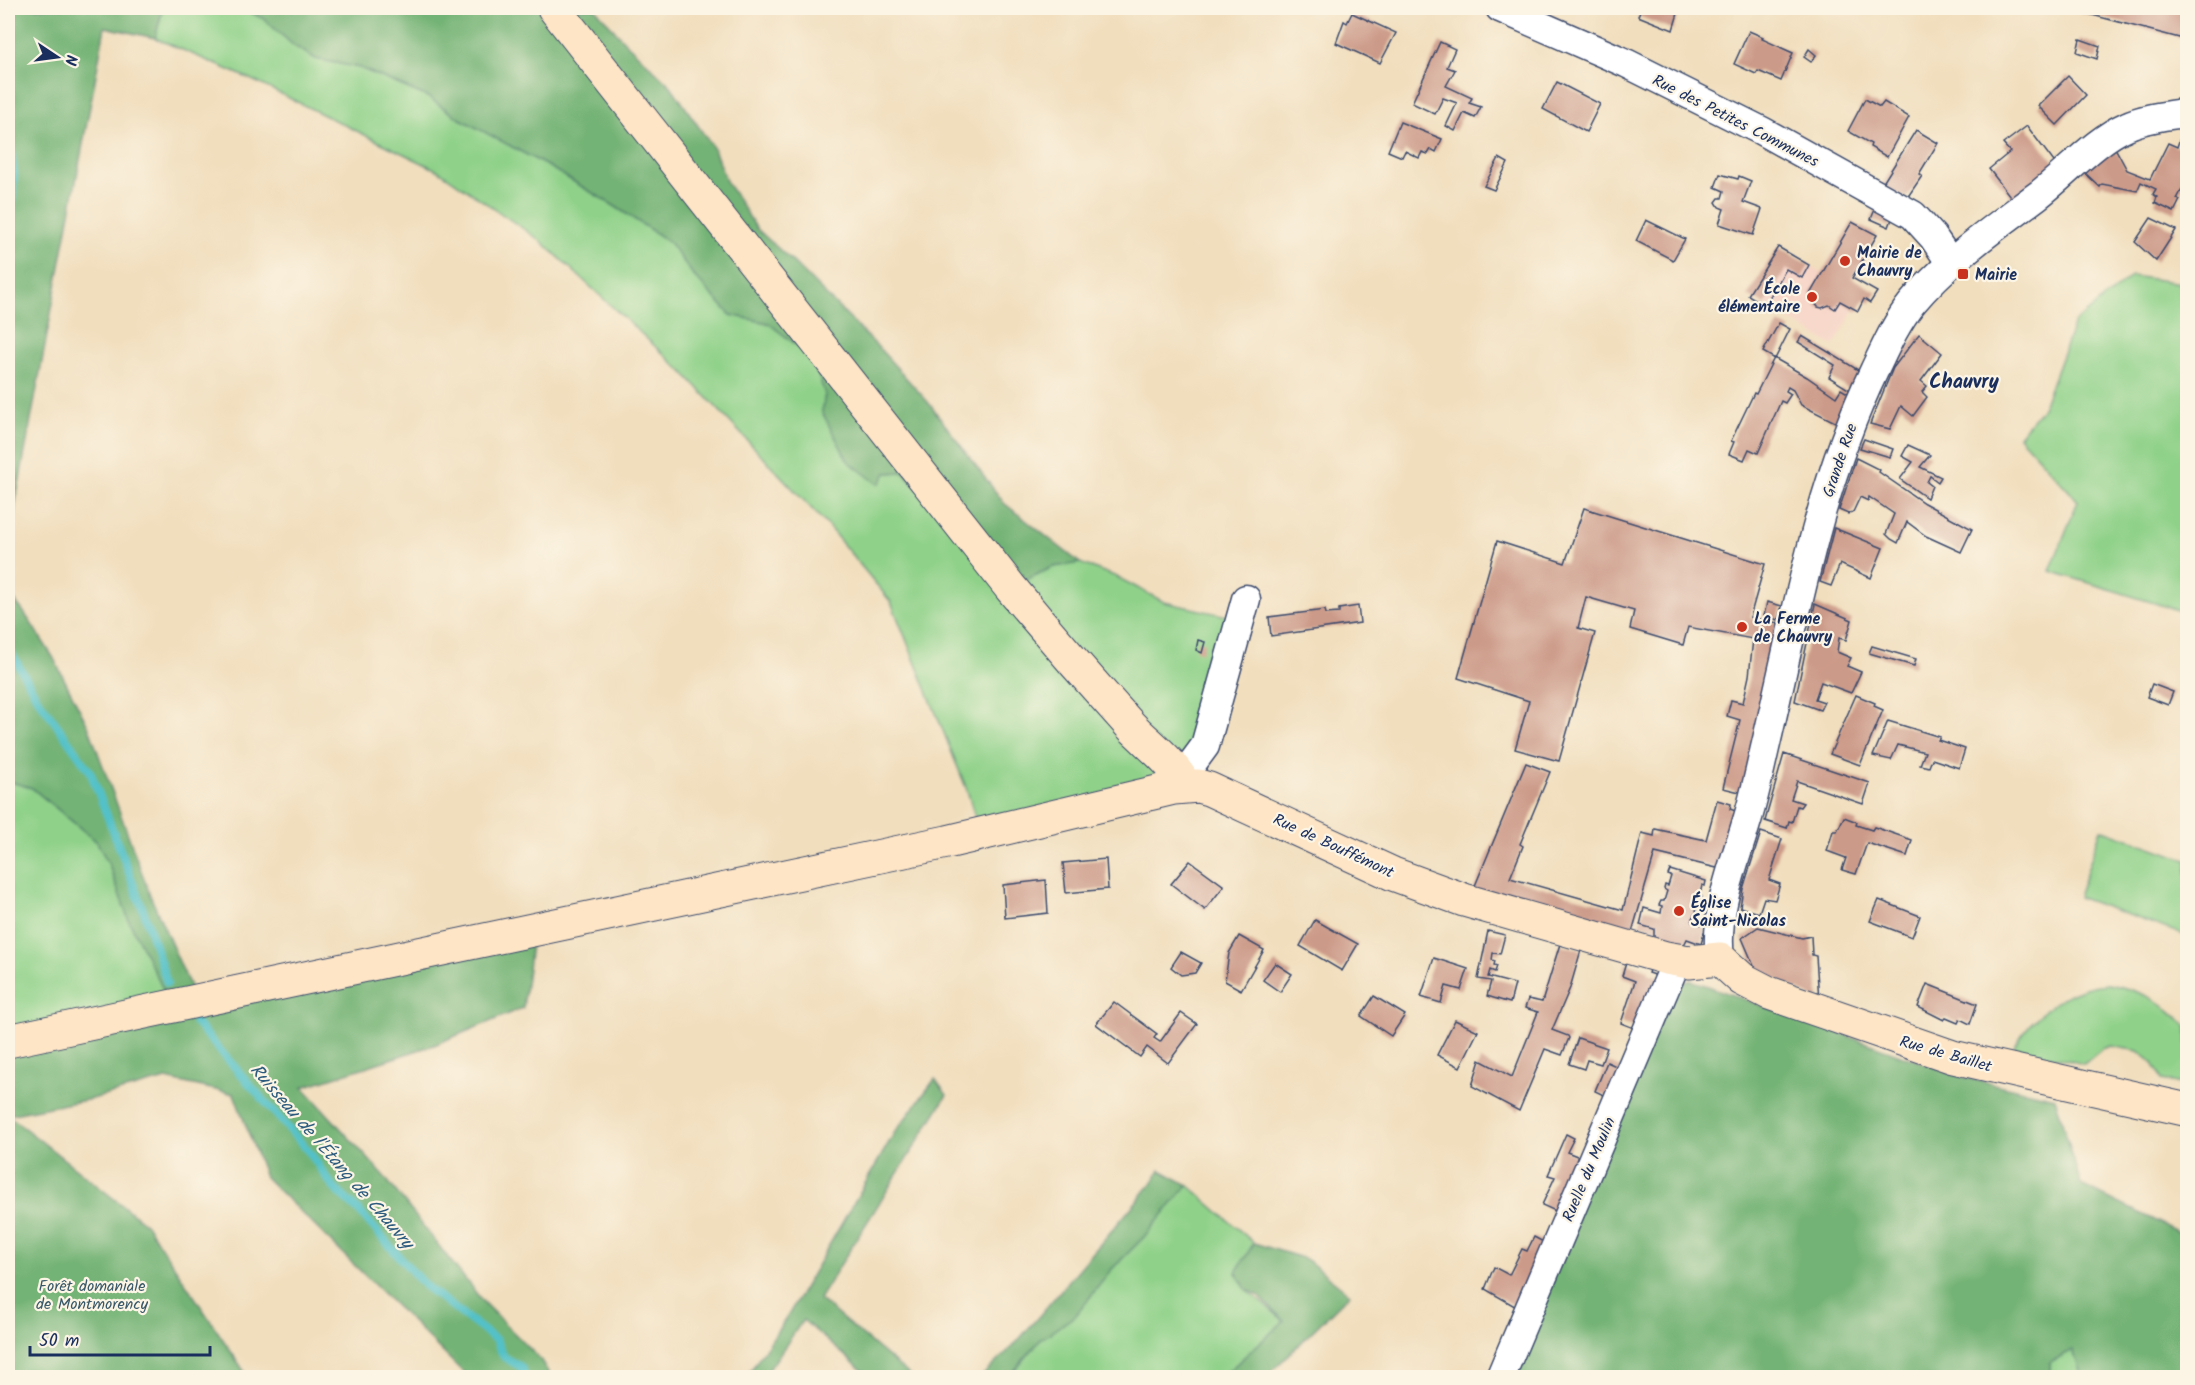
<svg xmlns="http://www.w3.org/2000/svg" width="2195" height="1385" font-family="Kalam,sans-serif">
  <rect width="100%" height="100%" fill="#fcf5e5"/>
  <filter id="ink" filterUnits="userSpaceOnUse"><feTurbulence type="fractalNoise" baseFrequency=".0167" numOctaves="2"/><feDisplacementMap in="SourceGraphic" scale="12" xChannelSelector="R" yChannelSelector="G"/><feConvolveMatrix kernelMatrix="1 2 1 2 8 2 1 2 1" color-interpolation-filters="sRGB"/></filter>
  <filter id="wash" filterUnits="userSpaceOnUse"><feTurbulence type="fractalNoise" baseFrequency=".008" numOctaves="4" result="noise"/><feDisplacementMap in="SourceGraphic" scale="24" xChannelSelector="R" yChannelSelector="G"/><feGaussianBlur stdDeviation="1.35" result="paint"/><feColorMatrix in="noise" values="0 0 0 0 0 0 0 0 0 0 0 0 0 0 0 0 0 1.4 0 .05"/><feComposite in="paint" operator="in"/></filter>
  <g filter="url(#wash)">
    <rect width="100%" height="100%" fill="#f1debd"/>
    <path fill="#f6d2c4" d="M1778 247 1822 272 1833 254 1857 268 1852 278 1870 303 1864 299 1858 311 1854 310 1834 346 1748 295Z"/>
    <g fill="#8fd189" stroke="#558074" stroke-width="1.5">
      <path d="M163 8H242L264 19 294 46 316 59 360 68 428 97 457 117 551 168 616 207 669 242 694 276 731 315 768 323 812 357 825 394 822 412 886 473 903 472 1010 587 1053 567 1080 563 1117 577 1164 602 1241 619 1190 782 980 834 967 790 891 602 827 525 685 374 541 241 439 171 250 79 155 38Z"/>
      <path d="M2132 276 2187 284V613L2050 571 2078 501 2019 436 2043 407 2074 323Z"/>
      <path d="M8 781 32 788 97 842 109 865 129 921 171 1005 8 1041Z"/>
      <path d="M2101 829 2187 860V936L2078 897Z"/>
      <path d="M2108 984C2142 990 2163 1002 2187 1026V1085L2162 1080 2153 1063 2138 1051 2111 1046 2102 1049 2084 1064 2014 1048C2032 1014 2069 986 2108 984Z"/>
      <path d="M1188 1185 1254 1243 1236 1273 1246 1289 1284 1321 1222 1377 1009 1378 1041 1339 1076 1315 1111 1270Z"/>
      <path d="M2073 1350 2082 1377 2050 1378V1362Z"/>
    </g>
    <g fill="#73b375" stroke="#47716a" stroke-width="1.5">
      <path d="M8 8H163L155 38 105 27 15 505 8 564Z"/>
      <path d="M242 8H595L625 42 671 86 714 149 726 181 757 229 792 261 878 347 928 402 1004 503 1080 563 1053 567 1010 587 903 472 886 473 879 485 848 461 822 412 825 394 812 357 768 323 731 315 694 276 669 242 616 207 551 168 457 117 428 97 360 68 316 59 294 46 264 19Z"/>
      <path d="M8 592 23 611 53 657 89 728 150 895 196 1000 533 929 523 1008 434 1045 303 1087 383 1175 484 1303 540 1359 551 1377H468L265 1177 234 1094 166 1079 92 1099 8 1115 146 1224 248 1377H8V1041L171 1005 129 921 109 865 97 842 32 788 8 781Z"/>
      <path d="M1691 980 1962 1077 2055 1098 2081 1185 2187 1236V1377H2082L2073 1350 2050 1362V1378H1500L1665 989Z"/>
      <path d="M935 1079 947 1095 819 1299 912 1377H870L803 1320 764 1377H746L789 1314 895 1132Z"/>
      <path d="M1160 1170 1188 1185 1144 1237 1111 1270 1076 1315 1041 1339 1009 1377H981L1016 1343 1153 1182Z"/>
      <path d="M1254 1243 1306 1259 1350 1294 1266 1377H1222L1284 1321 1258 1295 1246 1289 1236 1272Z"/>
    </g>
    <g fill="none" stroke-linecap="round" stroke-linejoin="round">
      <g stroke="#53c1c8" stroke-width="8">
        <path d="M8 127 14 173 8 275"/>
        <path d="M8 637 12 654 36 696 90 771 144 912 167 983"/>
        <path d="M195 1022 310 1153 333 1187 359 1211 425 1286 496 1340 504 1357 521 1367 526 1378"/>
      </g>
    </g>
    <g id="blocks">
      <g fill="#cc9a88">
        <path d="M979 8H1003L1001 14Z"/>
        <path d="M1641 8H1678L1679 10 1673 30 1638 16Z"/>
        <path d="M2073 8H2187V40L2073 10Z"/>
        <path d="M1352 13 1396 33 1380 63 1336 43 1344 21 1347 23Z"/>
        <path d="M1749 31 1763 37 1762 39 1793 53 1781 81 1758 71 1756 74 1734 64Z"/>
        <path d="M2080 39 2100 46 2097 59 2077 52Z"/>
        <path d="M1440 42 1455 49 1447 67 1455 70 1446 86 1472 98 1469 103 1481 107 1475 118 1464 113 1455 131 1446 126 1457 103 1443 98 1435 114 1412 103Z"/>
        <path d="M1809 49 1816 55 1811 62 1804 57Z"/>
        <path d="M2068 76 2086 95 2057 125 2038 106Z"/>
        <path d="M1557 82 1600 104 1586 132 1543 109Z"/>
        <path d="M1865 99 1880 107 1884 102 1909 117 1887 157 1870 147 1871 144 1848 131Z"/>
        <path d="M1400 122 1442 139 1436 152 1431 149 1428 154 1422 152 1419 158 1405 151 1402 157 1388 151Z"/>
        <path d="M2027 126 2057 166 2013 200 1989 169 2010 152 2003 144Z"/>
        <path d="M1916 130 1938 143 1919 174 1922 176 1907 198 1881 186Z"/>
        <path d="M2180 138 2187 142V180L2177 199 2180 200 2174 212 2155 203 2157 197 2153 194 2156 189 2141 182 2137 191 2102 184 2100 187 2083 171 2114 146 2127 170 2150 179 2168 143 2177 147Z"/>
        <path d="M1499 158 1508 163 1494 190 1484 186Z"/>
        <path d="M1720 174 1738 179 1739 176 1751 181 1743 202 1762 209 1753 235 1719 224 1724 209 1719 207 1716 202 1719 198H1722L1724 191 1715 187Z"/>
        <path d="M1876 207 1893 216 1889 227 1871 219Z"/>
        <path d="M2151 218 2176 230 2156 261 2135 242Z"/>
        <path d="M1646 220 1685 239 1673 260 1636 241Z"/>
        <path d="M1852 222 1877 235 1852 278 1877 292 1870 303 1864 299 1858 311 1840 301 1835 309 1829 305 1822 308 1818 307 1815 303V298L1810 294Z"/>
        <path d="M1778 247 1809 265 1802 278 1786 269 1765 305 1748 295Z"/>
        <path d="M1779 323 1790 329 1775 359 1763 352Z"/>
        <path d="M1919 334 1942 353 1921 381 1927 386 1922 392 1927 397 1913 416 1901 406 1890 429 1870 424 1893 368Z"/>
        <path d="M1802 336 1863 373 1853 392 1829 377 1835 365 1798 342Z"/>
        <path d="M1774 358 1807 377 1836 397 1841 389 1851 395 1837 423 1801 405 1793 390 1788 387 1786 391 1791 394 1785 403 1781 401 1758 453 1749 449 1744 460 1729 454 1734 442 1731 441 1754 393 1756 394Z"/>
        <path d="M1864 439 1893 449 1890 457 1860 448Z"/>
        <path d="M1908 445 1930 455 1920 467 1941 477 1938 482 1930 476 1927 482 1932 486 1927 498 1900 479 1913 462 1902 456Z"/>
        <path d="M1856 458 1880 470 1879 472 1924 503 1972 529 1961 552 1926 536 1907 522 1898 543 1891 539 1886 534 1894 514 1869 497 1868 501 1860 497 1853 512 1848 514 1839 510Z"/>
        <path d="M1584 508 1765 564 1750 617 1778 623 1771 683 1744 793 1723 788 1740 720 1727 716 1731 700 1743 703 1749 676 1753 639 1688 627 1683 645 1630 629 1634 611 1586 597 1578 628 1595 633 1559 761 1515 749 1529 701 1458 678 1497 541 1565 563Z"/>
        <path d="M1834 528 1883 548 1871 578 1840 564 1831 586 1820 582Z"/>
        <path d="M1767 602 1782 606 1778 620 1764 616Z"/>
        <path d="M1815 604 1852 620 1846 640 1839 638 1837 652 1851 658 1847 666 1861 672 1851 693 1821 682 1815 699 1824 702 1820 710 1795 701Z"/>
        <path d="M1358 606 1360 623 1271 636 1269 617 1325 610 1326 614 1339 613V609Z"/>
        <path d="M1198 640 1205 642 1202 653 1196 650Z"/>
        <path d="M1872 646 1916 659 1914 666 1869 653Z"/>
        <path d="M2152 684 2173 692 2168 705 2147 697Z"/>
        <path d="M1856 695 1875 703 1874 706 1883 710 1860 765 1830 754Z"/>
        <path d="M1888 721 1940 737 1938 740 1965 749 1959 768 1932 759 1929 767 1920 765 1925 752 1898 745 1891 760 1873 756Z"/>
        <path d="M1784 754 1870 783 1863 804 1797 781 1791 799 1803 803 1800 807 1797 806 1792 822 1789 821 1787 828 1765 821Z"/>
        <path d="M1526 763 1550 772 1520 844 1523 846 1510 878 1623 910 1642 833 1654 836 1655 829 1706 840 1717 800 1731 804 1730 809 1738 812 1721 869 1655 853 1630 939 1472 893Z"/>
        <path d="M1844 817 1857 822 1856 825 1872 830 1874 827 1912 840 1907 856 1867 843 1856 874 1842 870 1846 858 1827 851 1833 831H1837Z"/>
        <path d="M1761 832 1782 839 1769 880 1780 884 1775 900 1764 898 1759 913 1740 907 1743 889Z"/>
        <path d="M1106 859 1108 889 1066 893 1063 863Z"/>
        <path d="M1190 861 1224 886 1205 910 1171 884Z"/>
        <path d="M1670 870 1706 881 1705 886 1702 885 1700 895 1702 897 1700 900H1698L1696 910 1697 912 1694 915 1692 922 1706 926 1701 944 1687 939 1684 945 1654 940V929L1640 925 1644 908 1661 913 1662 906 1659 905 1661 901H1664L1667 891 1664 889 1665 885 1668 886 1671 876 1668 875Z"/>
        <path d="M1046 880 1048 913 1005 918 1003 885Z"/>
        <path d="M1879 900 1920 916 1912 937 1870 921Z"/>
        <path d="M1315 920 1358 944 1342 971 1300 946Z"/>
        <path d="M1758 927 1802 938 1811 936 1812 955 1816 956 1819 1000 1760 972 1754 966 1742 938Z"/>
        <path d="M1488 931 1505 935 1500 954 1493 953 1492 960 1495 961 1494 965 1497 966 1495 972 1490 970 1488 977 1515 984 1510 1003 1487 996 1491 981 1478 979Z"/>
        <path d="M1239 936 1264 950 1241 990 1225 981 1229 953Z"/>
        <path d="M1560 944 1581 950 1570 988 1552 1030 1568 1036 1569 1038 1562 1055 1545 1049 1519 1111 1472 1086 1480 1060 1512 1077 1538 1012 1525 1008 1528 999 1542 1002Z"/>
        <path d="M1181 952 1201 963 1195 973 1181 975 1171 967Z"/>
        <path d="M1434 958 1468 969 1461 990 1446 986 1441 1003 1421 997Z"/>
        <path d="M1275 963 1292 974 1280 992 1263 980Z"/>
        <path d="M1626 963 1649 970 1648 973 1663 978 1644 1032 1621 1023 1635 981 1622 976Z"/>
        <path d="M1927 984 1977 1004 1970 1024 1960 1019 1958 1023 1946 1018 1944 1020 1918 1007Z"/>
        <path d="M1374 996 1405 1015 1391 1036 1361 1016Z"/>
        <path d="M1114 1002 1157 1034 1154 1038 1160 1042 1181 1013 1197 1024 1168 1063 1147 1047 1140 1057 1096 1024Z"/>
        <path d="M1455 1020 1478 1031 1460 1067 1437 1055Z"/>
        <path d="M1578 1038 1607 1048 1601 1064 1587 1060 1584 1069 1569 1064Z"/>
        <path d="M1607 1062 1627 1071 1614 1100 1595 1091Z"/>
        <path d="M1566 1134 1574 1138 1567 1152 1587 1160 1562 1214 1542 1205 1555 1177 1548 1175Z"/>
        <path d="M1534 1237 1549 1245 1518 1308 1485 1289 1494 1267 1509 1275 1522 1249 1527 1251Z"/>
      </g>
    </g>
  </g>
  <g filter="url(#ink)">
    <use href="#blocks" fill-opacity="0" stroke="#3b496c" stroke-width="1.5"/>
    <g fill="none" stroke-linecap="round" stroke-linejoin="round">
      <g stroke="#3b496c" stroke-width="31">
        <g id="street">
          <path d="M1500 8 1626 63 1762 131 1913 215 1933 237 1950 262"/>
          <path d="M1185 786 1191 765 1205 746 1246 599"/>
          <path d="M1720 959C1714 912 1733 868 1746 824 1754 799 1759 774 1765 748 1795 621 1817 489 1874 371 1885 348 1896 323 1912 303 1948 260 1993 229 2037 196 2066 174 2095 140 2127 126 2146 117 2168 116 2188 112"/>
          <path d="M1500 1378 1677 960"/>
        </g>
      </g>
      <g stroke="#3b496c" stroke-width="35">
        <g id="secondary">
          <path d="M554 8 1010 587C1049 634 1089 680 1130 725 1150 746 1172 760 1185 786"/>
          <path d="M8 1041 947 842 1174 788 1198 786 1209 789 1393 874 1464 900 1666 958 1689 962 1720 959 1742 979 1769 993 1953 1057 2188 1110"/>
        </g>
      </g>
      <use href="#street" stroke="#fff" stroke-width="28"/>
      <use href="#secondary" stroke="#fde5c5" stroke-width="33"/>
    </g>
  </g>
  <g fill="#c8321e" stroke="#fcf5e5" stroke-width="2">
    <circle cx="1845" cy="261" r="6"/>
    <rect x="1957" y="268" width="12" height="12" rx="3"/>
    <circle cx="1812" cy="297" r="6"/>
    <circle cx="1742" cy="627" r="6"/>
    <circle cx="1679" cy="911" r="6"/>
  </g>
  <g text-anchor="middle" stroke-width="4.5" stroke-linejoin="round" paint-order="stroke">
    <g font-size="16" fill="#1b2f5e" stroke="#fcf5e5">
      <text transform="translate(1736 120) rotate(27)" y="6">Rue des Petites Communes</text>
      <text transform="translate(1839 460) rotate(-71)" y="6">Grande Rue</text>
      <text transform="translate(1334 845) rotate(25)" y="6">Rue de Bouffémont</text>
      <text transform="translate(1946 1053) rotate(16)" y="6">Rue de Baillet</text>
      <text transform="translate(1588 1169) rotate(-67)" y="6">Ruelle du Moulin</text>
    </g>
    <g font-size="16" font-weight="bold" fill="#1b2f5e" stroke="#fcf5e5" text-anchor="start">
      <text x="1857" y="258">Mairie de<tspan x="1857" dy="18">Chauvry</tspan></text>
      <text x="1975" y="280">Mairie</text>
      <text x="1800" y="294" text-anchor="end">École<tspan x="1800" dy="18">élémentaire</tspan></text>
      <text x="1754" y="624">La Ferme<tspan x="1754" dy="18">de Chauvry</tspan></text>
      <text x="1691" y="908">Église<tspan x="1691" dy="18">Saint-Nicolas</tspan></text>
    </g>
    <g font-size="16" fill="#385869" stroke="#fcf5e5">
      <text x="92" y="1291">Forêt domaniale<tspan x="92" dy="18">de Montmorency</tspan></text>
    </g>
    <g font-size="18" font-style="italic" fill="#2c5b7e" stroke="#fcf5e5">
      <text transform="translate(332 1156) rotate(49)" y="6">Ruisseau de l'Étang de Chauvry</text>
    </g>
    <g font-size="20" font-weight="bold" fill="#1b2f5e" stroke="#fcf5e5">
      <text x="1964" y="388">Chauvry</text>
    </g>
  </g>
  <rect width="2195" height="1385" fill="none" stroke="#fcf5e5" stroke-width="30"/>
  <g transform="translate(57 57) rotate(103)" stroke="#fcf5e5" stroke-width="4.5" paint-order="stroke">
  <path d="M0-4.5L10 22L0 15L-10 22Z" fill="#1b2f5e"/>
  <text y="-9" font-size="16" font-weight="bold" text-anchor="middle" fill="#1b2f5e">N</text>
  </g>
  <path d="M30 1346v9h180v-9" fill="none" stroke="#1b2f5e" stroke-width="3"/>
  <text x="39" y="1346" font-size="18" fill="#1b2f5e" stroke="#fcf5e5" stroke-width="4.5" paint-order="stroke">50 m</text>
</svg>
